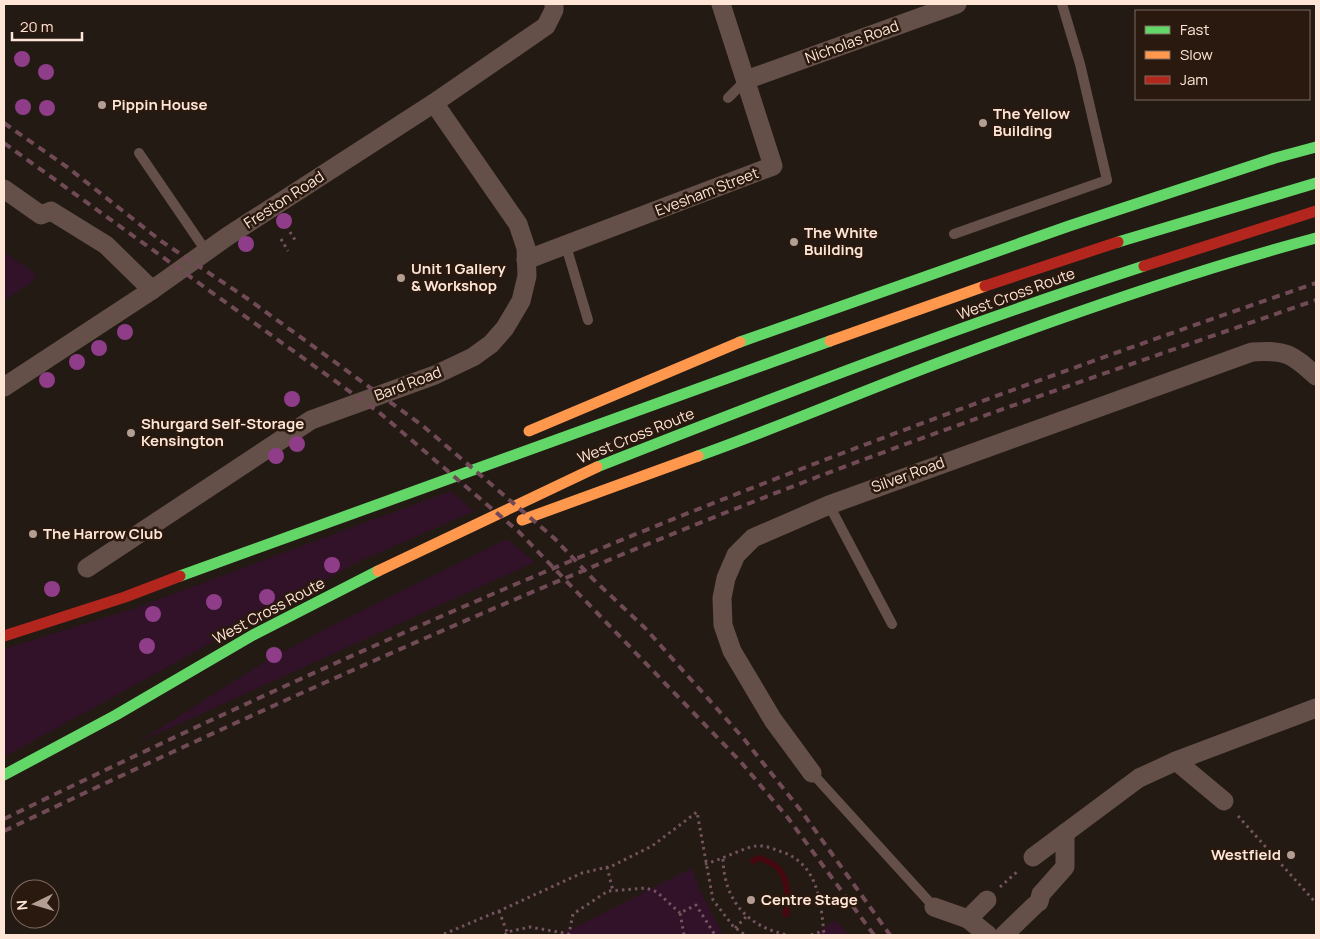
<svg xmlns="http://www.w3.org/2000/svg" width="1320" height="939" font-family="Manrope,sans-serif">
  <rect width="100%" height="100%" fill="#231a14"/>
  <g fill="#321229">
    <path d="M4 252 36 274 31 283 4 300Z"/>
    <path d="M451 491 474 511 358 562 4 757V649L132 609Z"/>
    <path d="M507 539 535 562 137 743 266 661 343 620Z"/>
    <path d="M692 868 699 888 723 935H560Z"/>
    <path d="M835 920 849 935H815Z"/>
  </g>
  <path fill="#46080f" d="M758 855C792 863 792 888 789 917L782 916C787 892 786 866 757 861L752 866 750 859Z"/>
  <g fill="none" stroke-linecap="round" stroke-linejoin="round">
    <g stroke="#74545e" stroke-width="3" stroke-dasharray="2.5 4" stroke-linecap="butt">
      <path d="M290 232 297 243"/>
      <path d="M281 239 288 251"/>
      <path d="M1238 816 1316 903"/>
      <path d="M723 859C724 900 747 927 788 935"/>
      <path d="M705 864C718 861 748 846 756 846 765 845 774 849 782 852 818 864 821 902 824 935"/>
      <path d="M607 867 613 891"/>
      <path d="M1000 887 1018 871"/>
      <path d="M499 911 507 932"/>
      <path d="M735 928 747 916"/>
      <path d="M444 934 499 911 582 873 612 866 652 846 697 812 713 900 733 926 745 935"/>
      <path d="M505 935 507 932 530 927 569 934 573 914 608 891 646 888 657 892 680 913"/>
      <path d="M684 935 680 913 696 905 715 935"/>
      <path d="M811 935 820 932 823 935"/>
    </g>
    <g stroke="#645049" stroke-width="10">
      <path d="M728 98 746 80"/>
      <path d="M139 153 206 251"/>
      <path d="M954 234 1107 180 1080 64 1062 4"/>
      <path d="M566 246 588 320"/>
      <path d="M829 505 892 624"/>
      <path d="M812 773 934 907"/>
    </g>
    <g stroke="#645049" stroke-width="19">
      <path d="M746 80 957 4"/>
      <path d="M4 189 41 215 51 211 106 245 152 290"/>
      <path d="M526 260 773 166 721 4"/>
      <path d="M4 387 152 290 228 236 434 103 546 26 554 10V4"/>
      <path d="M87 568 311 420 435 375 473 357 491 344 505 328 521 301 527 276 526 248 518 224 434 103"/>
      <path d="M1176 761 1224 801"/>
      <path d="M812 773 773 720 732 651 723 625 722 598 726 578 736 555 753 538 829 505 1252 352C1286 350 1291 353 1316 376"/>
      <path d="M1033 857 1139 778 1176 761 1316 708"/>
      <path d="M1039 902 1041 894 1065 867V833"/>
      <path d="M934 907 968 919 988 935"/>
      <path d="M968 919 987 900"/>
      <path d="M1004 935 1035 905"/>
    </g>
    <g stroke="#63d668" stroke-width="11">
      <path d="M1118 242 1316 183"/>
      <path d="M740 342 1069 226 1275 158 1316 147"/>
      <path d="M698 456C782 426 865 390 949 359 1069 314 1192 271 1316 238"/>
      <path d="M597 467C777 396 959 326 1144 266"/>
      <path d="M180 576 830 341"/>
      <path d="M4 775 116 715 253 635 378 571"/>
    </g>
    <g stroke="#ff974d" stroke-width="11">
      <path d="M830 341 985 286"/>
      <path d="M529 431 740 342"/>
      <path d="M522 520 698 456"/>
      <path d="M378 571 597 467"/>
    </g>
    <g stroke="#b3261e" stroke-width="11">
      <path d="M1144 266 1316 211"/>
      <path d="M985 286 1118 242"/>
      <path d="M4 636 125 597 180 576"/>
    </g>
    <g stroke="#704a55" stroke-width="4" stroke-dasharray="8 6" stroke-linecap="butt">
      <path d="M4 123 67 167 161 241 248 299 423 426 554 538 593 579 645 628 744 739 802 812 890 935"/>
      <path d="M4 143 381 414 519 532 740 761 788 818 874 935"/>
      <path d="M4 819C213 717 425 620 641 532 864 442 1089 361 1316 283"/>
      <path d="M4 831C276 702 551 578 833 471 993 411 1155 356 1316 300"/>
    </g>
  </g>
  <g fill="#8f3d89">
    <circle cx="22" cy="59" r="8"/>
    <circle cx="46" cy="72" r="8"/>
    <circle cx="23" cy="107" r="8"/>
    <circle cx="47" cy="108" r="8"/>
    <circle cx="284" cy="221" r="8"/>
    <circle cx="246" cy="244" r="8"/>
    <circle cx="125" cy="332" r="8"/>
    <circle cx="99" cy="348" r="8"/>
    <circle cx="77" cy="362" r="8"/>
    <circle cx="47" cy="380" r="8"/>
    <circle cx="292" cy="399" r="8"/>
    <circle cx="297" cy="444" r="8"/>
    <circle cx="276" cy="456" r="8"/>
    <circle cx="332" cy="565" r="8"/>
    <circle cx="52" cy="589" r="8"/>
    <circle cx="267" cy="597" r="8"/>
    <circle cx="214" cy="602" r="8"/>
    <circle cx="153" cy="614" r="8"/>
    <circle cx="147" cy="646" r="8"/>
    <circle cx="274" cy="655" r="8"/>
  </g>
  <g fill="#b29e92" stroke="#29190e" stroke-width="2">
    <circle cx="102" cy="105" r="5"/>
    <circle cx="983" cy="123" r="5"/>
    <circle cx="794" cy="242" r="5"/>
    <circle cx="401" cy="278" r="5"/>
    <circle cx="131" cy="433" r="5"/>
    <circle cx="33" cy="534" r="5"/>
    <circle cx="1291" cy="855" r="5"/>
    <circle cx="751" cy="900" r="5"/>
  </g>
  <g text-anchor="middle" stroke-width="5" stroke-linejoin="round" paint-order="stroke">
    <g font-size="15" fill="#ffe5d6" stroke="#29190e">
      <text transform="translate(852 42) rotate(-20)" y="5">Nicholas Road</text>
      <text transform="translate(707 192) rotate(-21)" y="5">Evesham Street</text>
      <text transform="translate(284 200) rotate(-33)" y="5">Freston Road</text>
      <text transform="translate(1016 294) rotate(-20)" y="5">West Cross Route</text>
      <text transform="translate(408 384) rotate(-21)" y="5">Bard Road</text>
      <text transform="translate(636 436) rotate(-22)" y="5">West Cross Route</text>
      <text transform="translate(908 475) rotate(-20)" y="5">Silver Road</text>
      <text transform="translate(269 611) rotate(-28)" y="5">West Cross Route</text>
    </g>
    <g font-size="15" font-weight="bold" fill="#ffe5d6" stroke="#29190e" text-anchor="start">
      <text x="112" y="110">Pippin House</text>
      <text x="993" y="119">The Yellow<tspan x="993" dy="17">Building</tspan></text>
      <text x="804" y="238">The White<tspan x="804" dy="17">Building</tspan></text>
      <text x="411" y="274">Unit 1 Gallery<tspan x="411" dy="17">&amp; Workshop</tspan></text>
      <text x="141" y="429">Shurgard Self-Storage<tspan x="141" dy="17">Kensington</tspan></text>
      <text x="43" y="539">The Harrow Club</text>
      <text x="1281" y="860" text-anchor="end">Westfield</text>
      <text x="761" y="905">Centre Stage</text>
    </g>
  </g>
  <rect width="1320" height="939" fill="none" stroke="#ffe5d6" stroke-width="10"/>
  <rect x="1135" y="10" width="175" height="90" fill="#29190e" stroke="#7f6b5e"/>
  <rect x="1145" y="26" width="25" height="8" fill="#63d668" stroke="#7f6b5e"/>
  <text x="1180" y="35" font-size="15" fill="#ffe5d6">Fast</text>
  <rect x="1145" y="51" width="25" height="8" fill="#ff974d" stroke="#7f6b5e"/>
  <text x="1180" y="60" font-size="15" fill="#ffe5d6">Slow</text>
  <rect x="1145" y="76" width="25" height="8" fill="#b3261e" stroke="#7f6b5e"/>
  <text x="1180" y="85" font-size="15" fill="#ffe5d6">Jam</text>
  <g transform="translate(35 904) rotate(265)"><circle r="24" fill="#29190e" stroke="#7f6b5e"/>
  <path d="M0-4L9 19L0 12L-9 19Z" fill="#b29e92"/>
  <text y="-8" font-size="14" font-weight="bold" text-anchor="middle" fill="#ffe5d6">N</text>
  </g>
  <path d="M12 32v8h70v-8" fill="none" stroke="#ffe5d6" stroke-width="2.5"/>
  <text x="20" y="32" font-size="15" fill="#ffe5d6" stroke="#29190e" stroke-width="4" paint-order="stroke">20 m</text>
</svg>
